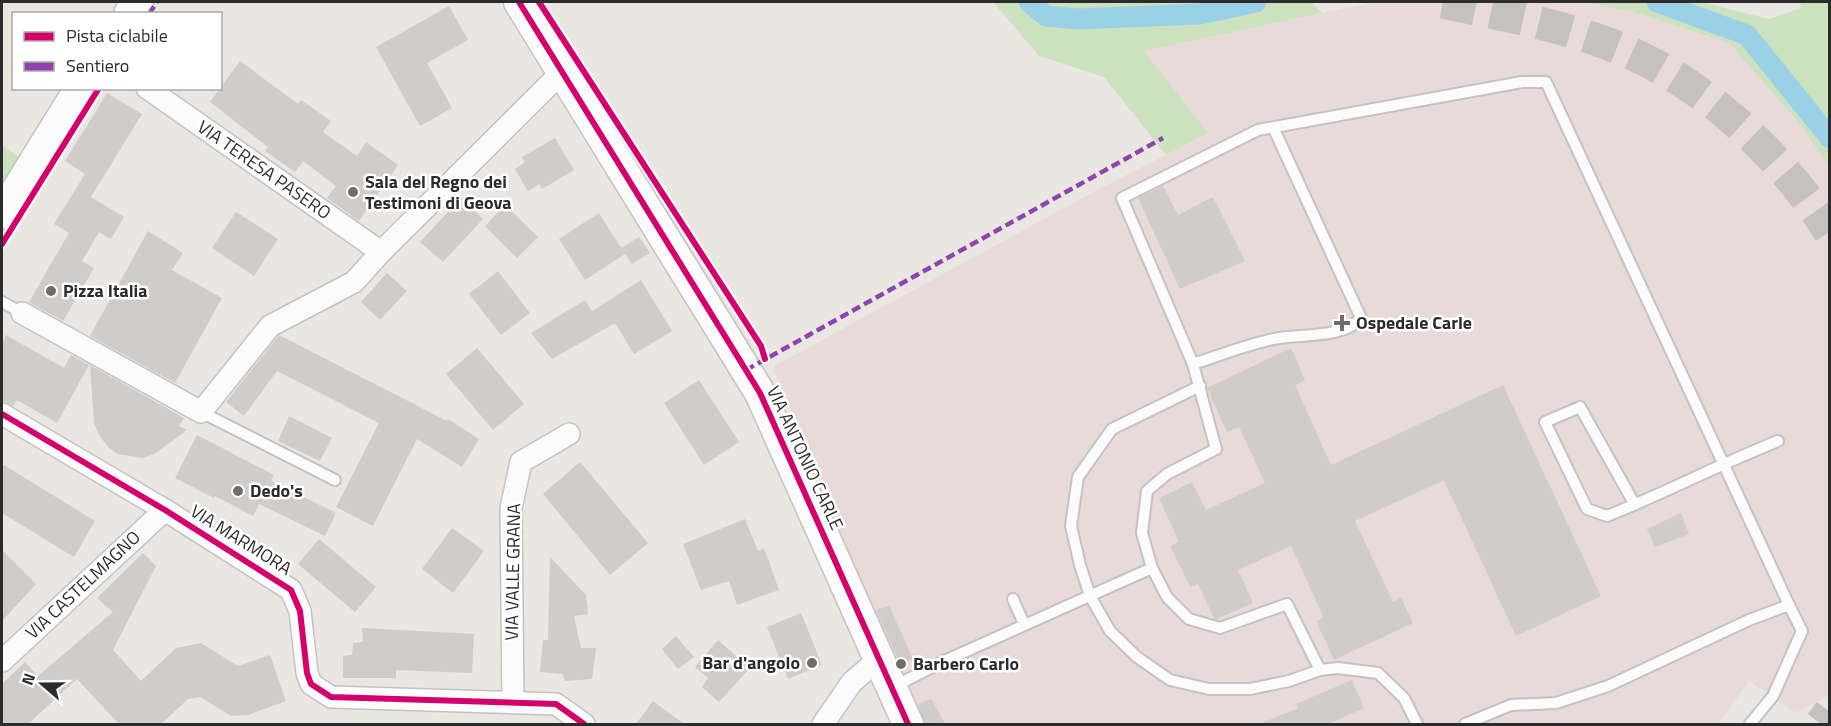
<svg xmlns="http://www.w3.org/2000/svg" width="1831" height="726" font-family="'Titillium Web',sans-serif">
  <rect width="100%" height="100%" fill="#eae6e2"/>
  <path fill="#e7dad9" d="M1375 2H1585L1633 12 1729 43 1800 124 1829 167V695L1796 713 1749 681 1718 724H923L871 611 773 367 1101 188 1207 134 1143 51Z"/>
  <g fill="#cce2be">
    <path d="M993 2H1057L1058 3 1061 2H1311L1322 13 1144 51 1208 133 1166 155 1104 77 1039 56Z"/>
    <path d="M1585 2H1701L1769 19 1801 8 1799 2H1829V167L1800 124 1729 43 1633 12Z"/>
    <path d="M2 145 19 157 2 183Z"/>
  </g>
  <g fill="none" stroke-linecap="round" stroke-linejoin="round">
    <g stroke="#9bd1e6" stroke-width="21">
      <path d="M1029 2 1046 16 1078 19 1200 14 1256 2"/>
      <path d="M1657 2 1747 35 1830 138"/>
    </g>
  </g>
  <g fill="#cfccc9">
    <path d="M449 6 468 40 427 63 452 108 420 126 376 47Z"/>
    <path d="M240 61 298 104 301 100 331 121 323 132 357 156 366 142 398 165 359 221 327 198 336 186 303 161 295 172 265 151 268 147 210 102Z"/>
    <path d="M107 93 142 114 91 197 124 217 111 239 99 232 82 261 94 268 63 321 29 302 69 233 54 224 85 174 65 161Z"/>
    <path d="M555 138 574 170 542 189 539 184 528 191 515 169 525 162 522 157Z"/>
    <path d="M1163 186 1178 215 1213 197 1245 261 1180 289 1138 198Z"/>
    <path d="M461 198 483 219 443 262 420 242Z"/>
    <path d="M505 205 538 237 517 258 485 226Z"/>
    <path d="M236 212 278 239 254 276 212 248Z"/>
    <path d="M599 213 625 254 585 280 559 239Z"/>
    <path d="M148 231 183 253 172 270 222 298 175 383 90 336Z"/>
    <path d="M639 237 650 253 632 264 621 248Z"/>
    <path d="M498 271 530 313 501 335 469 294Z"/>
    <path d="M387 273 407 291 380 320 361 302Z"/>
    <path d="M641 280 672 331 634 354 615 323 552 359 531 333 585 300 592 311Z"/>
    <path d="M6 335 64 368 71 355 89 365 57 423 17 400 13 406 2 401V344Z"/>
    <path d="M279 335 447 421 448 419 479 439 462 467 417 439 373 526 336 507 379 423 277 371 244 416 226 402Z"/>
    <path d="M477 348 524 404 493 430 446 374Z"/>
    <path d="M1291 348 1305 380 1295 385 1331 465 1503 385 1601 596 1516 636 1444 480 1355 521 1393 602 1401 598 1413 623 1334 660 1316 621 1324 618 1291 546 1238 570 1253 603 1217 619 1214 618 1198 584 1190 587 1170 546 1179 542 1159 498 1192 482 1206 510 1265 483 1239 427 1227 432 1207 388Z"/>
    <path d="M90 365 184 418 179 426 187 430 154 454 143 458 118 454 109 448 99 435 94 423Z"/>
    <path d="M699 380 739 442 704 465 664 403Z"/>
    <path d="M289 416 332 438 320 461 278 441Z"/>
    <path d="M197 435 274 475 271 481 336 513 325 536 259 504 253 516 215 496 214 498 175 478Z"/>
    <path d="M580 462 648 543 610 575 543 494Z"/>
    <path d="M2 464 95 521 74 557 2 513Z"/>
    <path d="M1681 513 1689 534 1655 547 1647 529Z"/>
    <path d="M745 519 758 551 764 548 779 590 737 605 729 581 701 590 683 544Z"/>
    <path d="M452 528 484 551 453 593 422 569Z"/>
    <path d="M319 539 376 587 355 612 298 564Z"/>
    <path d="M2 550 36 584 2 621Z"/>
    <path d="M143 553 156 566 113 650 141 681 176 648 201 643 238 666 270 655 286 701 248 715 231 716 200 697 188 699 161 724H119L77 679 28 724H2V684L25 662 38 676 113 612 97 598Z"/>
    <path d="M550 557 586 595 588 614 574 616 581 648H596L592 679 565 681 563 674 540 672 543 640H548Z"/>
    <path d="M889 606 913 659 900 664 876 610Z"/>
    <path d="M801 613 822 665 788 679 767 627Z"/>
    <path d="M362 628 474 634 472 673 396 670V678H343V656L352 655 353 643 363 642Z"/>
    <path d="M676 636 694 657 678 669 662 649Z"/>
    <path d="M718 640 750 668 719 702 702 687 708 678 695 667Z"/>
    <path d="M1352 680 1364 708 1328 724H1259L1298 708 1296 704Z"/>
    <path d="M931 699 945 724H925L918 704Z"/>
    <path d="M653 701 684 724H636Z"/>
  </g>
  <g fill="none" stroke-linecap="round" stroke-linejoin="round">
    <g stroke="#c4c1be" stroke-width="33" stroke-dasharray="33 16" stroke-linecap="butt">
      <path d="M1443 2C1499 14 1557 24 1611 45 1701 79 1779 152 1830 232"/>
      <path d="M1821 724 1830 712"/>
    </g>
    <g stroke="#c4c2c2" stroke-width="14">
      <g id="lane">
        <path d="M1273 127 1361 318C1343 340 1294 333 1269 340 1243 346 1218 356 1193 364L1122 198 1258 130 1522 82H1546L1789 605"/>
        <path d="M2 302 22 313"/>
        <path d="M1200 386 1112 429 1078 477 1071 526 1080 565 1090 596 1110 631 1137 657 1170 680 1209 689H1250L1289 681 1320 670"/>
        <path d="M201 412 335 480"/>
        <path d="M1635 505 1580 407 1545 422 1587 509 1607 516C1665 493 1720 464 1778 441"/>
        <path d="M1152 568 1142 533 1147 491 1167 474 1216 449 1193 364"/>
        <path d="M1013 599 1024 624"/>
        <path d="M893 687 942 662 1152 568 1167 597 1189 619 1220 628 1287 604 1320 670 1338 668 1378 673 1404 698 1417 724"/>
        <path d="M1465 724 1511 705 1556 703 1608 686 1749 620 1789 605 1802 631 1773 696 1750 724"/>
      </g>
    </g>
    <g stroke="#c4c2c2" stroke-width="24">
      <g id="street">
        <path d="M147 88 381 252"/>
        <path d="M22 313 201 412 270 326 354 282 381 252 563 71"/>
        <path d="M2 414 165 510 291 590 300 611 307 673 311 684 331 697 556 704 584 724"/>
        <path d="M2 661 165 510"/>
        <path d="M513 703 511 508 521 462 569 434"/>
        <path d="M823 724 852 682 878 660"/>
      </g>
    </g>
    <g stroke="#c4c2c2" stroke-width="33">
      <g id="secondary">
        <path d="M519 2 760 393 908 724"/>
        <path d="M129 14 138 2"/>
        <path d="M2 214 80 88"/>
      </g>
    </g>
    <use href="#lane" stroke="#fcfbfb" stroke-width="10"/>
    <use href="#street" stroke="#fcfbfb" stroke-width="21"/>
    <use href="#secondary" stroke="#fcfbfb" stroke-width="30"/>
    <g stroke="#8e44ad" stroke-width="4.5" stroke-dasharray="9 4.5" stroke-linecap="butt">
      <path d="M149 14 157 2"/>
      <path d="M746 370 1163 138"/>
    </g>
    <g stroke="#fff" stroke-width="10">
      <g id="cycleway">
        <path d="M519 2 760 393 908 724"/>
        <path d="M539 2 761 346 765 359"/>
        <path d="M2 244 99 88"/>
        <path d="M2 414 165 510 291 590 300 611 307 673 311 684 331 697 556 704 584 724"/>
      </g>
    </g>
    <use href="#cycleway" stroke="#d6006c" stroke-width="6"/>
  </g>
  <g fill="#6e6d6c" stroke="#fff" stroke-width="2">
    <circle cx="353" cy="192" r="6"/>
    <circle cx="51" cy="291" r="6"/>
    <path d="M1339 314h6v6h6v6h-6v6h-6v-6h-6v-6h6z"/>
    <circle cx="238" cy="491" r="6"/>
    <circle cx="812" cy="663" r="6"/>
    <circle cx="901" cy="664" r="6"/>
  </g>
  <g text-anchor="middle" stroke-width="5" stroke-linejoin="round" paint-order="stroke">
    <g font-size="18" fill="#2c2c2c" stroke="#fff">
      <text transform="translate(264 170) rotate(35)" y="6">VIA TERESA PASERO</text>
      <text transform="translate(805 458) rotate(65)" y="6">VIA ANTONIO CARLE</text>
      <text transform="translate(241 540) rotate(32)" y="6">VIA MARMORA</text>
      <text transform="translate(513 572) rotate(-89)" y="6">VIA VALLE GRANA</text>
      <text transform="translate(83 585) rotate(-43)" y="6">VIA CASTELMAGNO</text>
    </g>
    <g font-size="18" font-weight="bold" fill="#2c2c2c" stroke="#fff" text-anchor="start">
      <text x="365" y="188">Sala del Regno dei<tspan x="365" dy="21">Testimoni di Geova</tspan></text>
      <text x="63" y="297">Pizza Italia</text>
      <text x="1356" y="329">Ospedale Carle</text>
      <text x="250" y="497">Dedo's</text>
      <text x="800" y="669" text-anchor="end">Bar d'angolo</text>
      <text x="913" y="670">Barbero Carlo</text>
    </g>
  </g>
  <rect width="1831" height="726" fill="none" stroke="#2c2c2c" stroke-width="6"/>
  <rect x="12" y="12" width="210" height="78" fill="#ffffff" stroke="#ababab" stroke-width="1.5"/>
  <rect x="24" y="32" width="30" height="9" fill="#d6006c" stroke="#ababab" stroke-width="1.5"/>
  <text x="66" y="42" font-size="18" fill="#2c2c2c">Pista ciclabile</text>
  <rect x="24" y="62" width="30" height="9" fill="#8e44ad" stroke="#ababab" stroke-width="1.5"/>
  <text x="66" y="72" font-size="18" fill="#2c2c2c">Sentiero</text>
  <g transform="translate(42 684) rotate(290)" stroke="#ffffff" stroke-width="4.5" paint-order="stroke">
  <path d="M0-4.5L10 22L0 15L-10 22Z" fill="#2c2c2c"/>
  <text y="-9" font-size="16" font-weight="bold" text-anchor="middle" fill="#2c2c2c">N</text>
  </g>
</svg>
